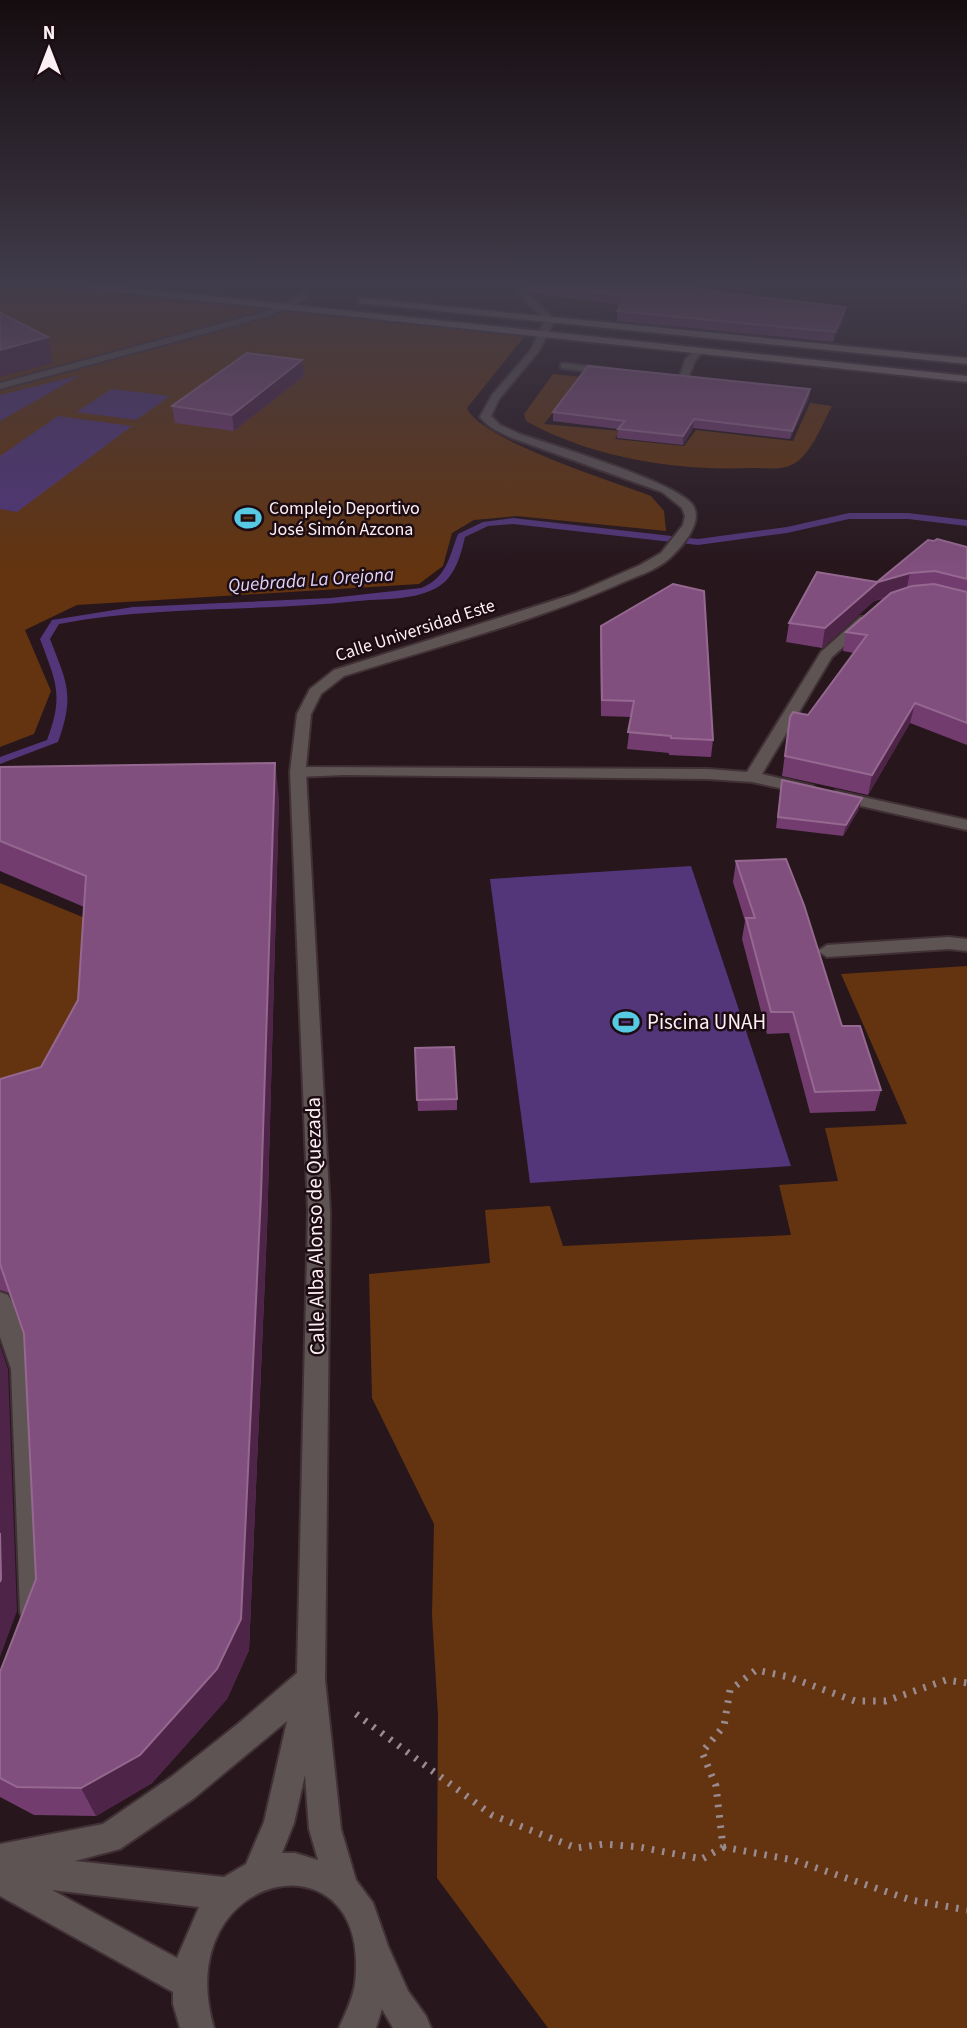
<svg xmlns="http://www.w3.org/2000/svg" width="967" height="2028" font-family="'Source Sans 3',sans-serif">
  <rect width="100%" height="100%" fill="#27161c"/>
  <g fill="#63340f">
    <path d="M0 286H40L525 336 467 408C480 440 615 482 651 496L664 511 666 531 517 516 474 520 452 533 443 566 419 584 77 605 25 630 51 691 34 734 0 747Z"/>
    <path d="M553 374 581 377 544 424 620 431 615 439 684 446 696 430 793 441 810 403 832 406C822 424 810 459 789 466 778 470 762 468 751 468 676 471 592 458 526 421L524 414Z"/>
    <path d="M0 883 85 918 78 1035 0 1110Z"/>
    <path d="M967 966V2028H548L437 1878 438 1716 432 1615 434 1524 372 1398 369 1274 490 1263 485 1210 550 1206 563 1246 791 1235 779 1185 838 1181 825 1128 907 1124 841 974Z"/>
  </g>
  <g fill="#523679">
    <path d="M81 375 0 421V395Z"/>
    <path d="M112 389 170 396 136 420 76 412Z"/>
    <path d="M58 416 132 426 17 512 0 509V456Z"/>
    <path d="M691 866 791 1166 530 1183 490 879Z"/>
  </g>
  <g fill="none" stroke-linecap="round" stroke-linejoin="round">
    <path fill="#523679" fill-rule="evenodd" d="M849 513H908L967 520V526L908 519H849L787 533 698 545 513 524 488 526 465 537C460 558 454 581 432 590 411 600 381 599 358 601 258 612 158 605 59 624L50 639C67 683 75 695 58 742L0 764V757L47 740C64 695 56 682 40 639L52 620 133 607 331 598 421 588C447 578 449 557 458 534L483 522 513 518 698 539 787 527Z"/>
    <g stroke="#413036" stroke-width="4">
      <g id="service">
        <path d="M304 292 308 295 307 297 290 308 262 318 0 389V383L256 314 284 304Z"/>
        <path d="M696 348 704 350 695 361 688 378 708 382 703 385 678 382 685 360Z"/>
        <path d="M564 363 612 369 617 372 612 375 561 368V364Z"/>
        <path d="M298 767 306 772 330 1212 325 1680 341 1829 356 1880 373 1903 388 1946 408 1991 426 2016 431 2028H393L382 2009 376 2028H339C345 2013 353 1999 355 1983 373 1828 168 1869 214 2028H180L173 2004V1992L0 1896V1844L103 1824 171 1777 239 1723 297 1673 308 1212 290 772ZM287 1721 264 1822 246 1864 224 1877 75 1861 120 1849 193 1799ZM305 1775 309 1829 318 1860 295 1853H282L294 1823ZM52 1890 199 1907 177 1958Z"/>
        <path d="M949 937 967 939V951L949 949 827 957 818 951 827 945Z"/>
        <path d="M0 1292 8 1295 12 1302 35 1369 48 1612 44 1622 34 1626 24 1622 20 1612 11 1369 0 1337Z"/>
      </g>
    </g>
    <g stroke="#413036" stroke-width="4">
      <g id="minor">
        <path d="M517 286H525L526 292 555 320 539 351 499 399 491 416 500 425 520 434C554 446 673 481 692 504 705 521 682 547 670 558 656 571 634 577 617 585 530 623 435 647 344 676L321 694 311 714 306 767 708 769 747 772 821 652 860 617H870V623L832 657 762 774 813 786 815 789 813 792 807 794 752 782 708 779 344 775 298 777 290 772 297 714 310 689 334 670 574 594 640 565 661 553 683 525 685 516 682 508 662 492 512 438C499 432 489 428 480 417L492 395 530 351 545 320 519 295Z"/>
        <path d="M836 791 967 820V830L830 799 828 796Z"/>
      </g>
    </g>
    <g stroke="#413036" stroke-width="4">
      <g id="secondary">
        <path d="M87 286H115L967 376V382L91 289Z"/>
        <path d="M362 298 967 358V364L359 303V299Z"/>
      </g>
    </g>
    <g stroke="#9a8b90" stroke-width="7" stroke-dasharray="2.5 8" stroke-linecap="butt">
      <path d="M356 1714 492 1815 576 1848 604 1844 639 1847 702 1859 723 1847 716 1786 702 1752 724 1726 730 1690 756 1670 789 1677 855 1701H886L946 1680 967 1683"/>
      <path d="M723 1847 793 1860 911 1900 967 1910"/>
    </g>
    <use href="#service" fill="#5d5453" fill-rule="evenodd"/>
    <use href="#minor" fill="#5d5453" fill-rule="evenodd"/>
    <use href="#secondary" fill="#837472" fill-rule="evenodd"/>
  </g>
  <g fill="#723c6f">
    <path d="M528 286H686L731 294 846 307 845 317 833 342 617 321V311L621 305 531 293Z"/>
    <path d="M302 360 304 376 234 431 175 423 172 406Z"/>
    <path d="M810 389 809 398 790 439 693 428 683 445 617 438 618 429 553 421V412Z"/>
    <path d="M967 547V745L910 723 868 795 782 776 790 717 808 715 854 653 843 651 846 632 886 598 874 601 822 648 786 642 789 623 877 582Z"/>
    <path d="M601 626 713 740 711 757 669 755V753L627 749 631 717 601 716 600 642Z"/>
    <path d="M0 767 279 797 267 1230 249 1650 227 1699 152 1783 96 1816 34 1815 0 1797V1672L36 1579 24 1334 12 1297 9 1293 0 1290V1079L41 1067 78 1000 84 907 0 871Z"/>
    <path d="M782 780 859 809 843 836 776 828Z"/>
    <path d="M736 861 842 1026 881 1090 875 1111 810 1113 789 1033 767 1034 742 939 745 921 733 882Z"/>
    <path d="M415 1048 457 1099V1110L418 1111Z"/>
  </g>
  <g fill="#4e2448">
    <path d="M846 307 845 317 833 342 835 332Z"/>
    <path d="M48 337 53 363 0 377V350Z"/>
    <path d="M302 360 304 376 234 431 232 415Z"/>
    <path d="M810 389 809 398 790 439 792 431Z"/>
    <path d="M694 419 693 428 683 445V436Z"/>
    <path d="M910 573 906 591 874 601 822 648 825 628 878 582Z"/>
    <path d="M915 703 910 723 868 795 872 775Z"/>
    <path d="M275 763 279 797 267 1230 249 1650 227 1699 152 1783 96 1816 81 1788Z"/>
    <path d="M862 798 859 809 843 836 846 825Z"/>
    <path d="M0 1345 8 1369 17 1611 0 1657Z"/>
  </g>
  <g fill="#814f7d" stroke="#956890" stroke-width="2">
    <path d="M547 286H686L731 294 846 307 835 332 617 311 626 296Z"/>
    <path d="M0 313 48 337 0 350Z"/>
    <path d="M247 353 302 360 232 415 172 406Z"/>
    <path d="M588 366 810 389 792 431 694 419 683 436 618 429 625 421 553 412Z"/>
    <path d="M937 539 967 547V579L935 571 910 573 878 582 825 628 789 623 817 572 877 582 928 540 934 541Z"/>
    <path d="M673 584 704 591 713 740 671 738V736L628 732 634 701 602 700 601 626Z"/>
    <path d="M934 584 967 592V723L915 703 872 775 785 756 790 717 793 712 808 715 867 635 846 632 891 593 912 586Z"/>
    <path d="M275 763 261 1194 241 1619 217 1669 140 1755 81 1788 17 1787 0 1778V1672L36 1579 24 1334 0 1264V1079L41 1067 78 1000 86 876 0 841V767Z"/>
    <path d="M782 780 862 798 846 825 778 817Z"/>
    <path d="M786 859 804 905 842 1026H860L881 1090 815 1092 793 1012H771L746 918H755L736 861Z"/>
    <path d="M454 1047 457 1099 417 1100 415 1048Z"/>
    <path d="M0 1533 1 1579 0 1582Z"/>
  </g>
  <linearGradient id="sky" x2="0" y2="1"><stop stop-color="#150c0f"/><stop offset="0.5" stop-color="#413c4b"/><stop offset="1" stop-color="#413c4b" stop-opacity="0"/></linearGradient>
  <rect width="967" height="570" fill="url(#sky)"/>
  <defs>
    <g id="stadium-bare" transform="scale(2.1)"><path d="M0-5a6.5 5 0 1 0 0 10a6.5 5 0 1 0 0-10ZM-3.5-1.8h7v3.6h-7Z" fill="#58c9e3" stroke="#1d0d13" stroke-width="2.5" paint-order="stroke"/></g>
  </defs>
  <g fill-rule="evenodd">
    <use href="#stadium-bare" x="248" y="518"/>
    <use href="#stadium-bare" x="626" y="1022"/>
  </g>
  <g text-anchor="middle" stroke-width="5" stroke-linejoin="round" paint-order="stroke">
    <g font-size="18" fill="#fdf0f4" stroke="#1d0d13" text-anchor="start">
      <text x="269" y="514">Complejo Deportivo<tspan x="269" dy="21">José Simón Azcona</tspan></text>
    </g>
    <g font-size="18" fill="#fdf0f4" stroke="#1d0d13">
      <text transform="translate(415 630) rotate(-18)" y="6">Calle Universidad Este</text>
    </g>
    <g font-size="19" font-style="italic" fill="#e0d2fa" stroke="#1d0d13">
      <text transform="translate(311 579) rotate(-4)" y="7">Quebrada La Orejona</text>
    </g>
    <g font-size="21" fill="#fdf0f4" stroke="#1d0d13" text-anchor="start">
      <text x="647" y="1029">Piscina UNAH</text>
    </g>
    <g font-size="21" fill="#fdf0f4" stroke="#1d0d13">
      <text transform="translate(315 1226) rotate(-91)" y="7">Calle Alba Alonso de Quezada</text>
    </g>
  </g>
  <g transform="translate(49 49)" stroke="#1d0d13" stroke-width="5" paint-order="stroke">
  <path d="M0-5L12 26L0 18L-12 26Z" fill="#fdf0f4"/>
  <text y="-10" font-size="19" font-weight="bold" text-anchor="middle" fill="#fdf0f4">N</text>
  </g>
</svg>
